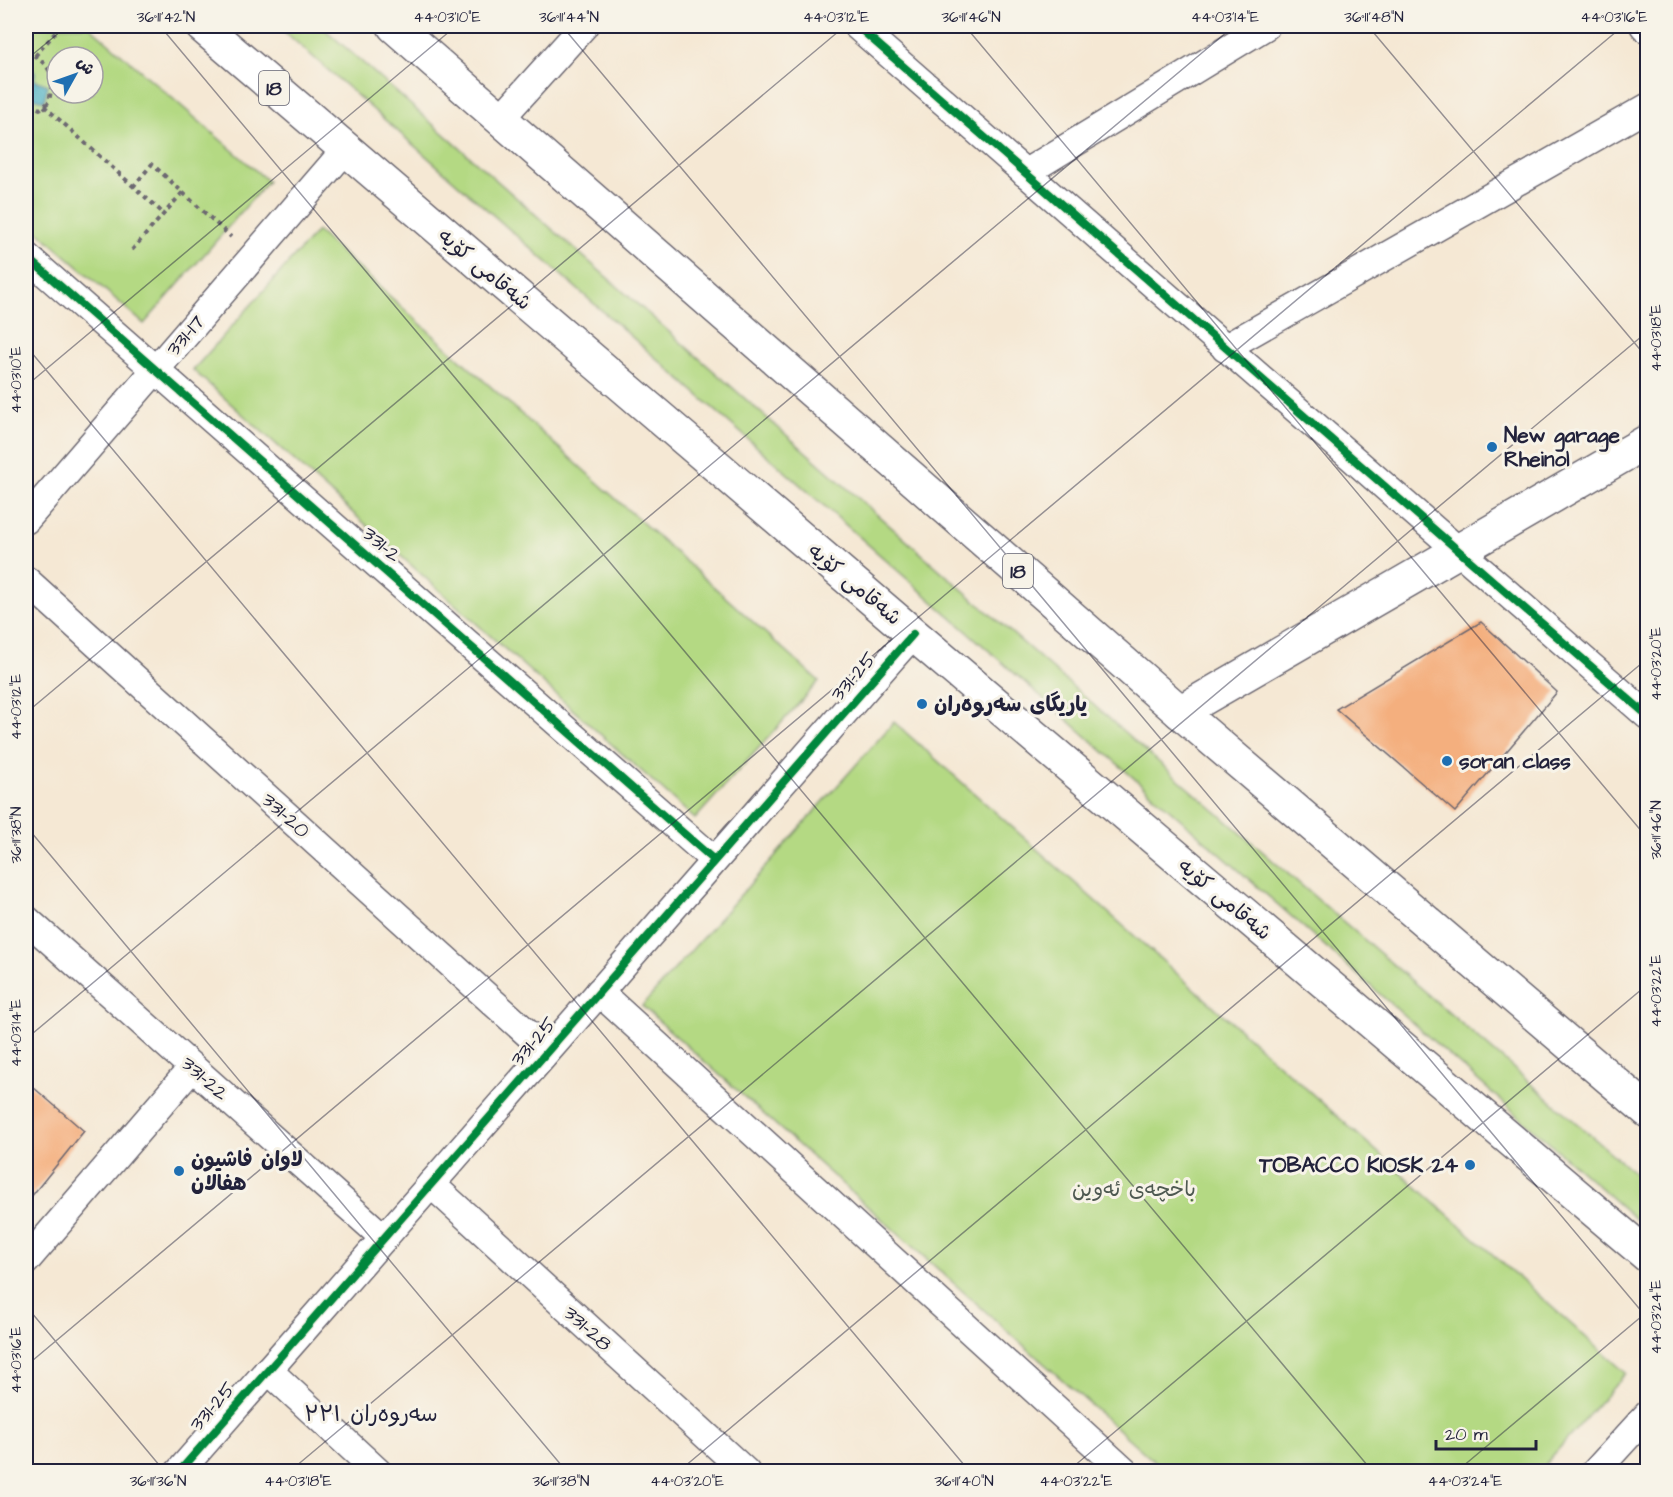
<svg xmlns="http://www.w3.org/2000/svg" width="1673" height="1497" font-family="'Architects Daughter','Playpen Sans Arabic',sans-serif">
  <rect width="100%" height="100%" fill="#f7f3e8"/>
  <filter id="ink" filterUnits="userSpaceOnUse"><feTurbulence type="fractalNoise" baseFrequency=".0167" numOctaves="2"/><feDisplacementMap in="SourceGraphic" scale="12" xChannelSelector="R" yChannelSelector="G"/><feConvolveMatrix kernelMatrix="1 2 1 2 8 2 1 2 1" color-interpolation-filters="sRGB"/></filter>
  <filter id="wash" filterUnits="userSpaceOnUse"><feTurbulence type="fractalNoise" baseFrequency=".008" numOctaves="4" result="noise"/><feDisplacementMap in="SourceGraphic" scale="24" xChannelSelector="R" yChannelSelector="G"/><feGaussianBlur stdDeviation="1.35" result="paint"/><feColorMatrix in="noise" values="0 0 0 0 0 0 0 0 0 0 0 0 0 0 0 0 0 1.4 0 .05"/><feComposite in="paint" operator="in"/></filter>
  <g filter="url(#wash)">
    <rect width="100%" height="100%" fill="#f5e8d4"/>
    <g fill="#b4d983" stroke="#6b7e5f" stroke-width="1.5" fill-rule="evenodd">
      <path d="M26 26H89L268 181 144 324 26 221ZM57 57H93V93H57Z"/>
      <path d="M278 26H321L1146 751 1647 1184V1229Z"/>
      <path d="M317 231 819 681 695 819 193 370Z"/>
      <path d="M894 722 1626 1373 1539 1471H1165L642 1006Z"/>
    </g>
    <path fill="#41abc1" stroke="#32667e" stroke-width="1.5" d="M26 63 35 73 34 80 48 85 44 101 26 96Z"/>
    <g id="blocks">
      <g fill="#f4af7e">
        <path d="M1481 622 1557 692 1455 812 1336 709Z"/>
        <path d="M26 1081 84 1131 26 1203Z"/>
      </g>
    </g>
  </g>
  <g filter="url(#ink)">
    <use href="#blocks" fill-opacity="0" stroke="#6c6771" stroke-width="1.5"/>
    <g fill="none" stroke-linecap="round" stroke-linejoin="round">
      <g stroke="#6c6771" stroke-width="30">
        <g id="street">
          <path d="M857 26 1648 716"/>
          <path d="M1644 26 1648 30"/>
          <path d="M501 118 584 26"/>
          <path d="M1025 173 1266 26"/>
          <path d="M26 256 714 860"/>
          <path d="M1225 348 1648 107"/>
          <path d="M26 520 345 150"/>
          <path d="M26 580 547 1051"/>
          <path d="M26 919 384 1238"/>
          <path d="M599 992 1125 1472"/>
          <path d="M431 1184 746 1472"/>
          <path d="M26 1261 192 1068"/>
          <path d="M268 1370 378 1472"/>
          <path d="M179 1472 913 634"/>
          <path d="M1595 1472 1648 1414"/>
        </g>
      </g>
      <g stroke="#6c6771" stroke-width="36">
        <path id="secondary" d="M1180 712 1648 441"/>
      </g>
      <g stroke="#6c6771" stroke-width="36">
        <g id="highway">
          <path d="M202 26 913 634 1648 1256"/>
          <path d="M394 26 1180 712 1648 1111"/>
        </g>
      </g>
      <g stroke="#6c6771" stroke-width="4" stroke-dasharray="4.5 4.5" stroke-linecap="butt">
        <path d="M26 51C53 66 54 74 49 102L40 109 32 105 26 107"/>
        <path d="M35 56 61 26"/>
        <path d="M44 106 164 214"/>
        <path d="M133 187 152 164 231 237"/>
        <path d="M132 250 183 192"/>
      </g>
      <use href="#street" stroke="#fff" stroke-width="27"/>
      <use href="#secondary" stroke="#fff" stroke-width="33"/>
      <use href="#highway" stroke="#fff" stroke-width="33"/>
      <g stroke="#f7f3e8" stroke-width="11">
        <g id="cycleway">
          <path d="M857 26 1648 716"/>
          <path d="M26 256 714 860"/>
          <path d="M179 1472 913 634"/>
        </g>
      </g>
      <use href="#cycleway" stroke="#00873e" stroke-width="8"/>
    </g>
  </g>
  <path fill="none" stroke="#22223b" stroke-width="1.5" stroke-opacity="0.45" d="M160 26 1373 1472M562 26 1648 1319M965 26 1648 839M1368 26 1648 359M26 60 67 26M26 346 970 1472M26 386 456 26M26 713 845 26M26 826 567 1472M26 1039 1234 26M26 1306 165 1472M26 1366 1623 26M289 1472 1648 331M678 1472 1648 658M1067 1472 1648 984M1456 1472 1648 1311"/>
  <g fill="#1f6fb2" stroke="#f7f3e8" stroke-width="2">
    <circle cx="1492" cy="447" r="6"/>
    <circle cx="922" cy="704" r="6"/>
    <circle cx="1447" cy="761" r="6"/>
    <circle cx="1470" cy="1165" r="6"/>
    <circle cx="179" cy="1171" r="6"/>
  </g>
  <g text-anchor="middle" stroke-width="6" stroke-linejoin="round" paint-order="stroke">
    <g fill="#f7f3e8" stroke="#62616f" stroke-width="1.5">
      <rect x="259" y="71" width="30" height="34" rx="4.5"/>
      <rect x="1003" y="554" width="30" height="34" rx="4.5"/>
    </g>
    <g font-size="20" font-weight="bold" fill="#22223b">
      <text x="274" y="95">18</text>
      <text x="1018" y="578">18</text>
    </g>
    <g font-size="21" fill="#22223b" stroke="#f7f3e8">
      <text transform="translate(485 269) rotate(40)" y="7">شەقامی کۆیە</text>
      <text transform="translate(185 335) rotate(-49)" y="7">331-17</text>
      <text transform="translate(382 544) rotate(41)" y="7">331-2</text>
      <text transform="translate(855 584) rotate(40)" y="7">شەقامی کۆیە</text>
      <text transform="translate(853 676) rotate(-49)" y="7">331-25</text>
      <text transform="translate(286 815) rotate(42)" y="7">331-20</text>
      <text transform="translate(1225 899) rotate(40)" y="7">شەقامی کۆیە</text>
      <text transform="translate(533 1041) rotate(-49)" y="7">331-25</text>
      <text transform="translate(205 1078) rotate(42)" y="7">331-22</text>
      <text transform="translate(588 1328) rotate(42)" y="7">331-28</text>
      <text transform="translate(212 1406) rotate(-49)" y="7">331-25</text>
    </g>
    <g font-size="21" font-weight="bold" fill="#22223b" stroke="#f7f3e8" text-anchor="start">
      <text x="1504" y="442">New garage<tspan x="1504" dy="24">Rheinol</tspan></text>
      <text x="934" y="711">یاریگای سەروەران</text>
      <text x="1459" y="768">soran class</text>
      <text x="191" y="1166">لاوان فاشيون<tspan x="191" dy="24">هفالان</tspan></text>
      <text x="1458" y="1172" text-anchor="end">TOBACCO KIOSK 24</text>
    </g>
    <g font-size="21" fill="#4e5951" stroke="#f7f3e8">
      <text x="1134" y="1196">باخچەی ئەوین</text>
    </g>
    <g font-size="22" fill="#22223b" stroke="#f7f3e8">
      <text x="371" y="1421">سەروەران ٣٣١</text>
    </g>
  </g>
  <rect width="1673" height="1497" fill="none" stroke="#f7f3e8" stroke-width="66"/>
  <g transform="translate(75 75) rotate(50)"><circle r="28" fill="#f7f3e8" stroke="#a29fa3" stroke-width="1.5"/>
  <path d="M0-4.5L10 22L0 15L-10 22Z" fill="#1f6fb2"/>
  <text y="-9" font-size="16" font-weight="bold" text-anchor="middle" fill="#22223b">ش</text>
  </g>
  <path d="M1436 1440v9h100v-9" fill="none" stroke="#22223b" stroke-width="3"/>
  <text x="1445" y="1440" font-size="18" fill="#22223b" stroke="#f7f3e8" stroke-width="4.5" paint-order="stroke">20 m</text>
  <rect x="33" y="33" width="1607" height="1431" fill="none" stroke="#22223b" stroke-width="2"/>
  <g font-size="15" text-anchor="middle" fill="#22223b">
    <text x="166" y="22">36°11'42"N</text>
    <text x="447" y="22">44°03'10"E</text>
    <text x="569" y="22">36°11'44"N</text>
    <text x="836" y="22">44°03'12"E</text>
    <text x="971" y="22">36°11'46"N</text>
    <text x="1225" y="22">44°03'14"E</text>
    <text x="1374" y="22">36°11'48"N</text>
    <text x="1614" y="22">44°03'16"E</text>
    <text transform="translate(1656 338) rotate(-90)" y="5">44°03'18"E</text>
    <text transform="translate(16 380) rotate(-90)" y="5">44°03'10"E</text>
    <text transform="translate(1656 664) rotate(-90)" y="5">44°03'20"E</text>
    <text transform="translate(16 707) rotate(-90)" y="5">44°03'12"E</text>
    <text transform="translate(1656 830) rotate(-90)" y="5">36°11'46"N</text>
    <text transform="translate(16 835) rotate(-90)" y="5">36°11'38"N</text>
    <text transform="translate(1656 991) rotate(-90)" y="5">44°03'22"E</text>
    <text transform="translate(16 1033) rotate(-90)" y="5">44°03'14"E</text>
    <text transform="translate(1656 1317) rotate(-90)" y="5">44°03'24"E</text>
    <text transform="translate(16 1360) rotate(-90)" y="5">44°03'16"E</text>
    <text x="158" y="1486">36°11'36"N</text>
    <text x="298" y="1486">44°03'18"E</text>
    <text x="561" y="1486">36°11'38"N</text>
    <text x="687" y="1486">44°03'20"E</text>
    <text x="964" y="1486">36°11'40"N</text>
    <text x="1076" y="1486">44°03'22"E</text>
    <text x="1465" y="1486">44°03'24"E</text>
  </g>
</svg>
